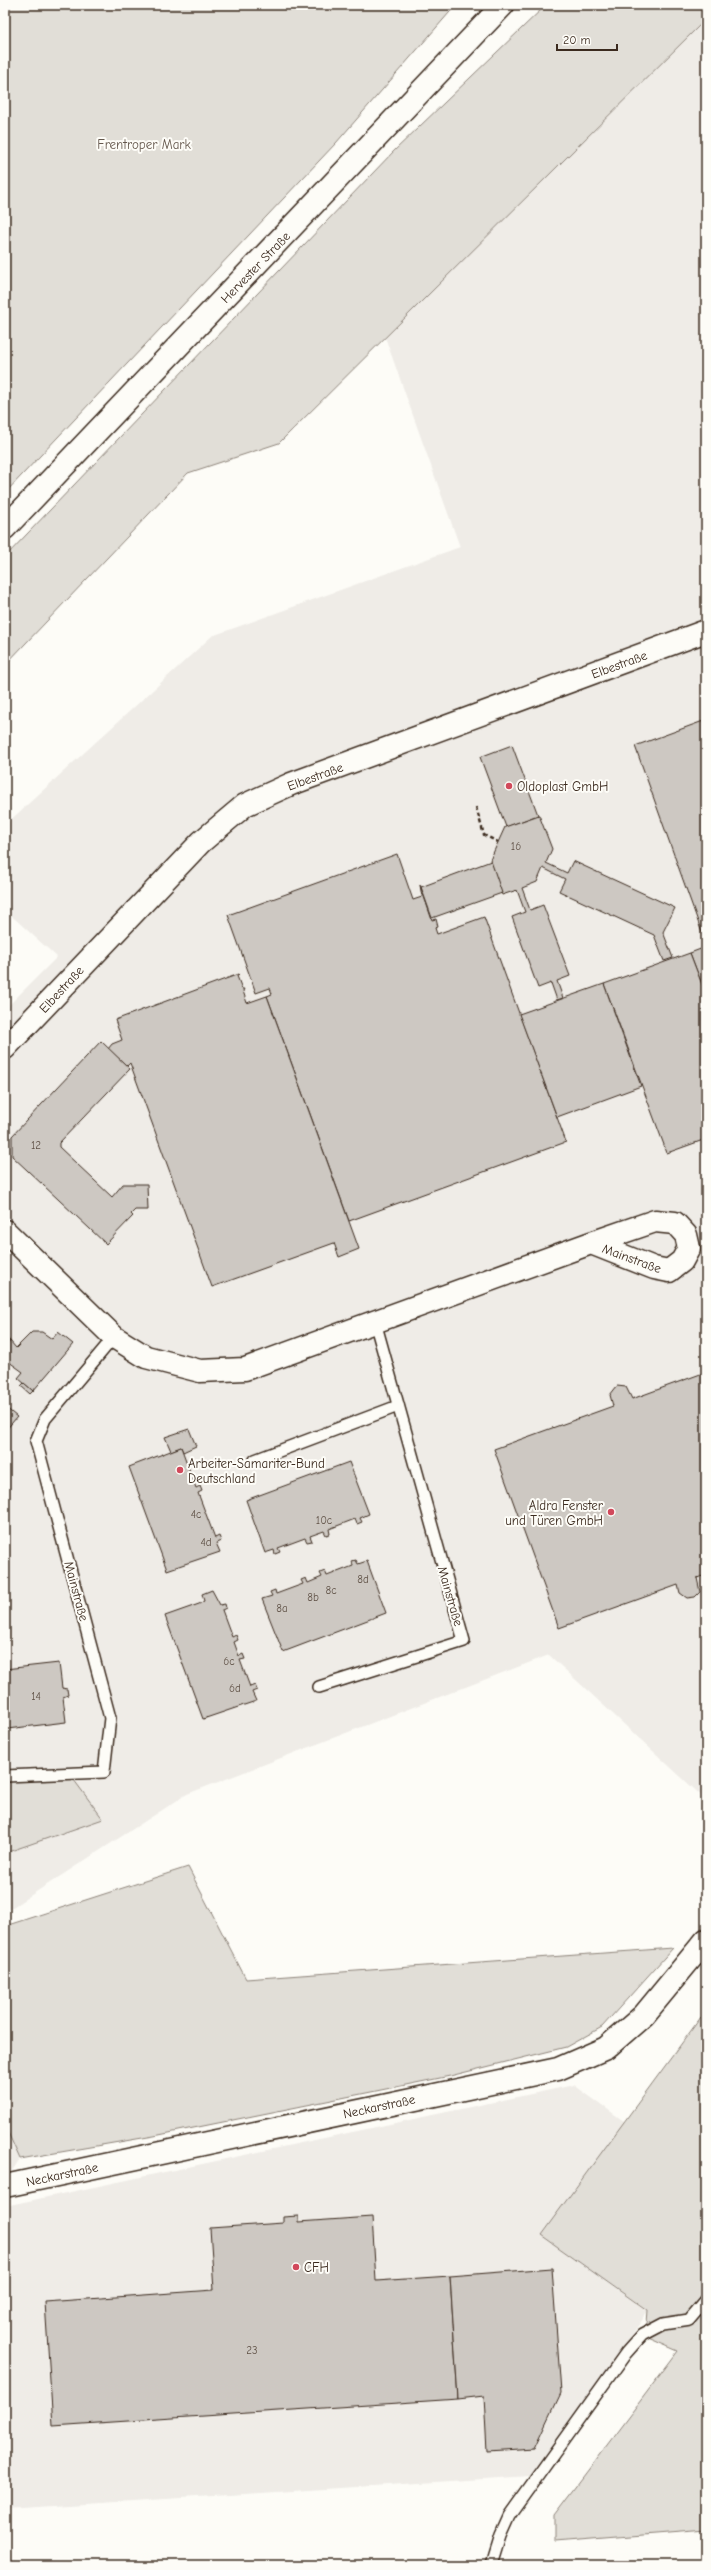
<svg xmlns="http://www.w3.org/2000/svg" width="711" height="2570" font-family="'Comic Neue',sans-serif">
  <rect width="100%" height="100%" fill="#fdfcf7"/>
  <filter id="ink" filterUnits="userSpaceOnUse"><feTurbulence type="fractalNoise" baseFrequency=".025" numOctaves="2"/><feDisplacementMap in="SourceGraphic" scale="8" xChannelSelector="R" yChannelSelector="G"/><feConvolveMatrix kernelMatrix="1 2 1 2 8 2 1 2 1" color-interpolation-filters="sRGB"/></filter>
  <g filter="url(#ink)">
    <g fill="#efece7">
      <path d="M706 19V1800L549 1655 187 1794 5 1912V1009L57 957 5 910V825L212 636 460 547 385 337Z"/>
      <path d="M574 2085 625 2122 541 2235 648 2312 530 2476 5 2509V2206Z"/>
      <path d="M5 2126 20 2159 5 2181Z"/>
    </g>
    <g fill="#e1ded7" stroke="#8e847a">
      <path d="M5 5H456L336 143 5 493Z"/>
      <path d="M546 5H706V19L279 443 188 473 5 665V557L394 151Z"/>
      <path d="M65 1768 103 1819 5 1853V1775Z"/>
      <path d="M188 1867 246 1979 673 1948 602 2027 566 2047 450 2076 154 2136 20 2159 5 2126V1926Z"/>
      <path d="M701 2017 706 2020V2530L555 2542V2514L678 2351 646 2337 648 2311 541 2235Z"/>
    </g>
    <g fill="#cdc8c2" stroke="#3b2a1e">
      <path d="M706 720V944L635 746Z"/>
      <path d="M512 745 538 815 506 827 480 757Z"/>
      <path d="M539 815 552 849 546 863 567 873 573 861 675 908 663 932 673 958 664 961 654 935 559 891 565 879 543 868 537 882 522 888 530 910 543 905 570 976 557 981 563 998 557 1000 551 983 538 988 512 917 525 912 517 890 502 895 490 860 505 827Z"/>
      <path d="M397 854 413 900 422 897 420 885 432 920 436 919 438 927 435 928 437 934 484 917 566 1142 349 1221 267 996 272 994 270 988 256 993 228 915Z"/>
      <path d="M491 861 502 893 432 918 421 887Z"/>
      <path d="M706 947V995L690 953Z"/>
      <path d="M690 953 706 995V1139L667 1153 604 984Z"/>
      <path d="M239 974 237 976 242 989H244L243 991 247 1003 267 996 359 1249 339 1257 334 1243 212 1287 130 1063 127 1066 108 1049 112 1044 122 1040 115 1020Z"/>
      <path d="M604 984 641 1086 557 1117 519 1014Z"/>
      <path d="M101 1041 130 1069 59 1143V1147L112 1197 123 1184H147L148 1210H135L131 1214 133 1216 106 1244 12 1156V1136Z"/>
      <path d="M32 1332H42L52 1339 58 1332 73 1344 33 1391 18 1378 23 1372 5 1359V1347L10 1341 16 1348Z"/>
      <path d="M5 1336 10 1341 5 1347Z"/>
      <path d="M706 1372V1575L697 1578 700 1592 695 1597 687 1598 680 1593 678 1585 559 1628 494 1449 613 1406 610 1395 617 1386 626 1387 632 1399Z"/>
      <path d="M24 1383 33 1391 30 1394 21 1386Z"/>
      <path d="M5 1407 17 1417 5 1431Z"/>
      <path d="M189 1429 196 1446 183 1452 181 1447 171 1451 165 1437Z"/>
      <path d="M181 1447 196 1488 200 1486 202 1491 198 1493 215 1538 219 1536 221 1541 216 1543 220 1552 167 1570 129 1467Z"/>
      <path d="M349 1462 369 1514 360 1518 362 1522 357 1524 355 1519 329 1529 330 1534 326 1535 324 1531 310 1536 312 1541 307 1542 305 1538 278 1548 280 1552 275 1554 274 1550 265 1553 246 1500Z"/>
      <path d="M356 1560 358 1564 367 1561 386 1613 283 1652 262 1599 272 1596 270 1592 275 1590 276 1594 303 1584 301 1580 306 1578 308 1583 322 1577 320 1573 325 1571 327 1576 353 1566 352 1561Z"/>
      <path d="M212 1590 220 1605 225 1604 226 1608 222 1610 232 1637 236 1635 238 1640 234 1642 239 1656 243 1654 245 1659 240 1660 250 1687 255 1685 257 1690 252 1692 256 1701 203 1719 165 1616 199 1604 204 1601 202 1594Z"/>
      <path d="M59 1663 62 1688 67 1689 68 1695 63 1697 66 1722 7 1729 5 1669Z"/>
      <path d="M298 2216V2222L372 2217 376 2281 450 2276 458 2399 53 2426 45 2302 214 2290 210 2228 283 2223V2217Z"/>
      <path d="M552 2268 561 2393 535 2448 487 2451 484 2396 458 2399 450 2276Z"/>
    </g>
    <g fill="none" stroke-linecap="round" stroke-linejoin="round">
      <g stroke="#3b2a1e" stroke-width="14">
        <g id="service">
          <path d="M255 1460 398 1406"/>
          <path d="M319 1687 464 1641 375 1322"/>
          <path d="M5 1776 104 1772 110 1718 36 1441 45 1419 114 1337"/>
          <path d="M491 2565 500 2536 509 2516 626 2353 642 2335 663 2324 689 2320 706 2300"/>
        </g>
      </g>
      <g stroke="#3b2a1e" stroke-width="25">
        <g id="minor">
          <path d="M5 1048 201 842 245 805 291 784 706 631"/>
          <path d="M5 1231 114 1337 146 1357 200 1371 245 1369 591 1243 655 1221 675 1223 686 1235 689 1248 682 1261 669 1271 654 1268 591 1243"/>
          <path d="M5 2186 558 2069 606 2048 644 2015 706 1940"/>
        </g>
      </g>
      <g stroke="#3b2a1e" stroke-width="25">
        <path id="secondary" d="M5 528 503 5"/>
      </g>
      <path stroke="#3b2a1e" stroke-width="2.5" stroke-dasharray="4 3" stroke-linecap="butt" d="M476 807 484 835 498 842"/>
      <use href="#service" stroke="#fdfcf7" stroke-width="11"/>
      <use href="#minor" stroke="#fdfcf7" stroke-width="22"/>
      <use href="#secondary" stroke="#fdfcf7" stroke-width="22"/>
    </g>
  </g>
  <g fill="#d1495b" stroke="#fdfcf7" stroke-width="1.5">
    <circle cx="509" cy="786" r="4"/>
    <circle cx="180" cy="1470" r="4"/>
    <circle cx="611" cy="1512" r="4"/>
    <circle cx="296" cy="2267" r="4"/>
  </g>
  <g text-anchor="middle" stroke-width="4" stroke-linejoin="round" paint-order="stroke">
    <g font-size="11" fill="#605247">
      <text x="516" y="850">16</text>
      <text x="36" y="1149">12</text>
      <text x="196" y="1518">4c</text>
      <text x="324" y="1524">10c</text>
      <text x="206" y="1546">4d</text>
      <text x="363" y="1583">8d</text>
      <text x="331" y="1594">8c</text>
      <text x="313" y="1601">8b</text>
      <text x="282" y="1612">8a</text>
      <text x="229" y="1665">6c</text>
      <text x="235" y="1692">6d</text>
      <text x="36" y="1700">14</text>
      <text x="252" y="2354">23</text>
    </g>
    <g font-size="13" fill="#64574c" stroke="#fdfcf7">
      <text x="144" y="149">Frentroper Mark</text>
    </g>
    <g font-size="13" fill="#3b2a1e" stroke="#fdfcf7">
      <text transform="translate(255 267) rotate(-46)" y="5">Hervester Straße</text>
      <text transform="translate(619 664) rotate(-20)" y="5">Elbestraße</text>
      <text transform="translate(315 776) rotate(-20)" y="5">Elbestraße</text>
      <text transform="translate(61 989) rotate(-47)" y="5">Elbestraße</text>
      <text transform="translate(632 1258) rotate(20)" y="5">Mainstraße</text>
      <text transform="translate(77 1591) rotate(75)" y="5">Mainstraße</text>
      <text transform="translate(451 1596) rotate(74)" y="5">Mainstraße</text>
      <text transform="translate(379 2106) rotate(-12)" y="5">Neckarstraße</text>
      <text transform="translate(62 2174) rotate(-12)" y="5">Neckarstraße</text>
    </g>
    <g font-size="13" fill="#3b2a1e" stroke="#fdfcf7" text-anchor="start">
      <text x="517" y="791">Oldoplast GmbH</text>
      <text x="188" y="1468">Arbeiter-Samariter-Bund<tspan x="188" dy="15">Deutschland</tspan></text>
      <text x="603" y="1510" text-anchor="end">Aldra Fenster<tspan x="603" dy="15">und Türen GmbH</tspan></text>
      <text x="304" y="2272">CFH</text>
    </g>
  </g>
  <rect width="711" height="2570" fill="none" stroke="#fdfcf7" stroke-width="20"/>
  <rect x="10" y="10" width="691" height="2550" fill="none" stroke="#3b2a1e" stroke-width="1.5" filter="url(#ink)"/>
  <path d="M557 44v6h60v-6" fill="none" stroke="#3b2a1e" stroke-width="2"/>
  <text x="563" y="44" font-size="12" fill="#3b2a1e" stroke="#fdfcf7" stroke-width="3" paint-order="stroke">20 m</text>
</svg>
